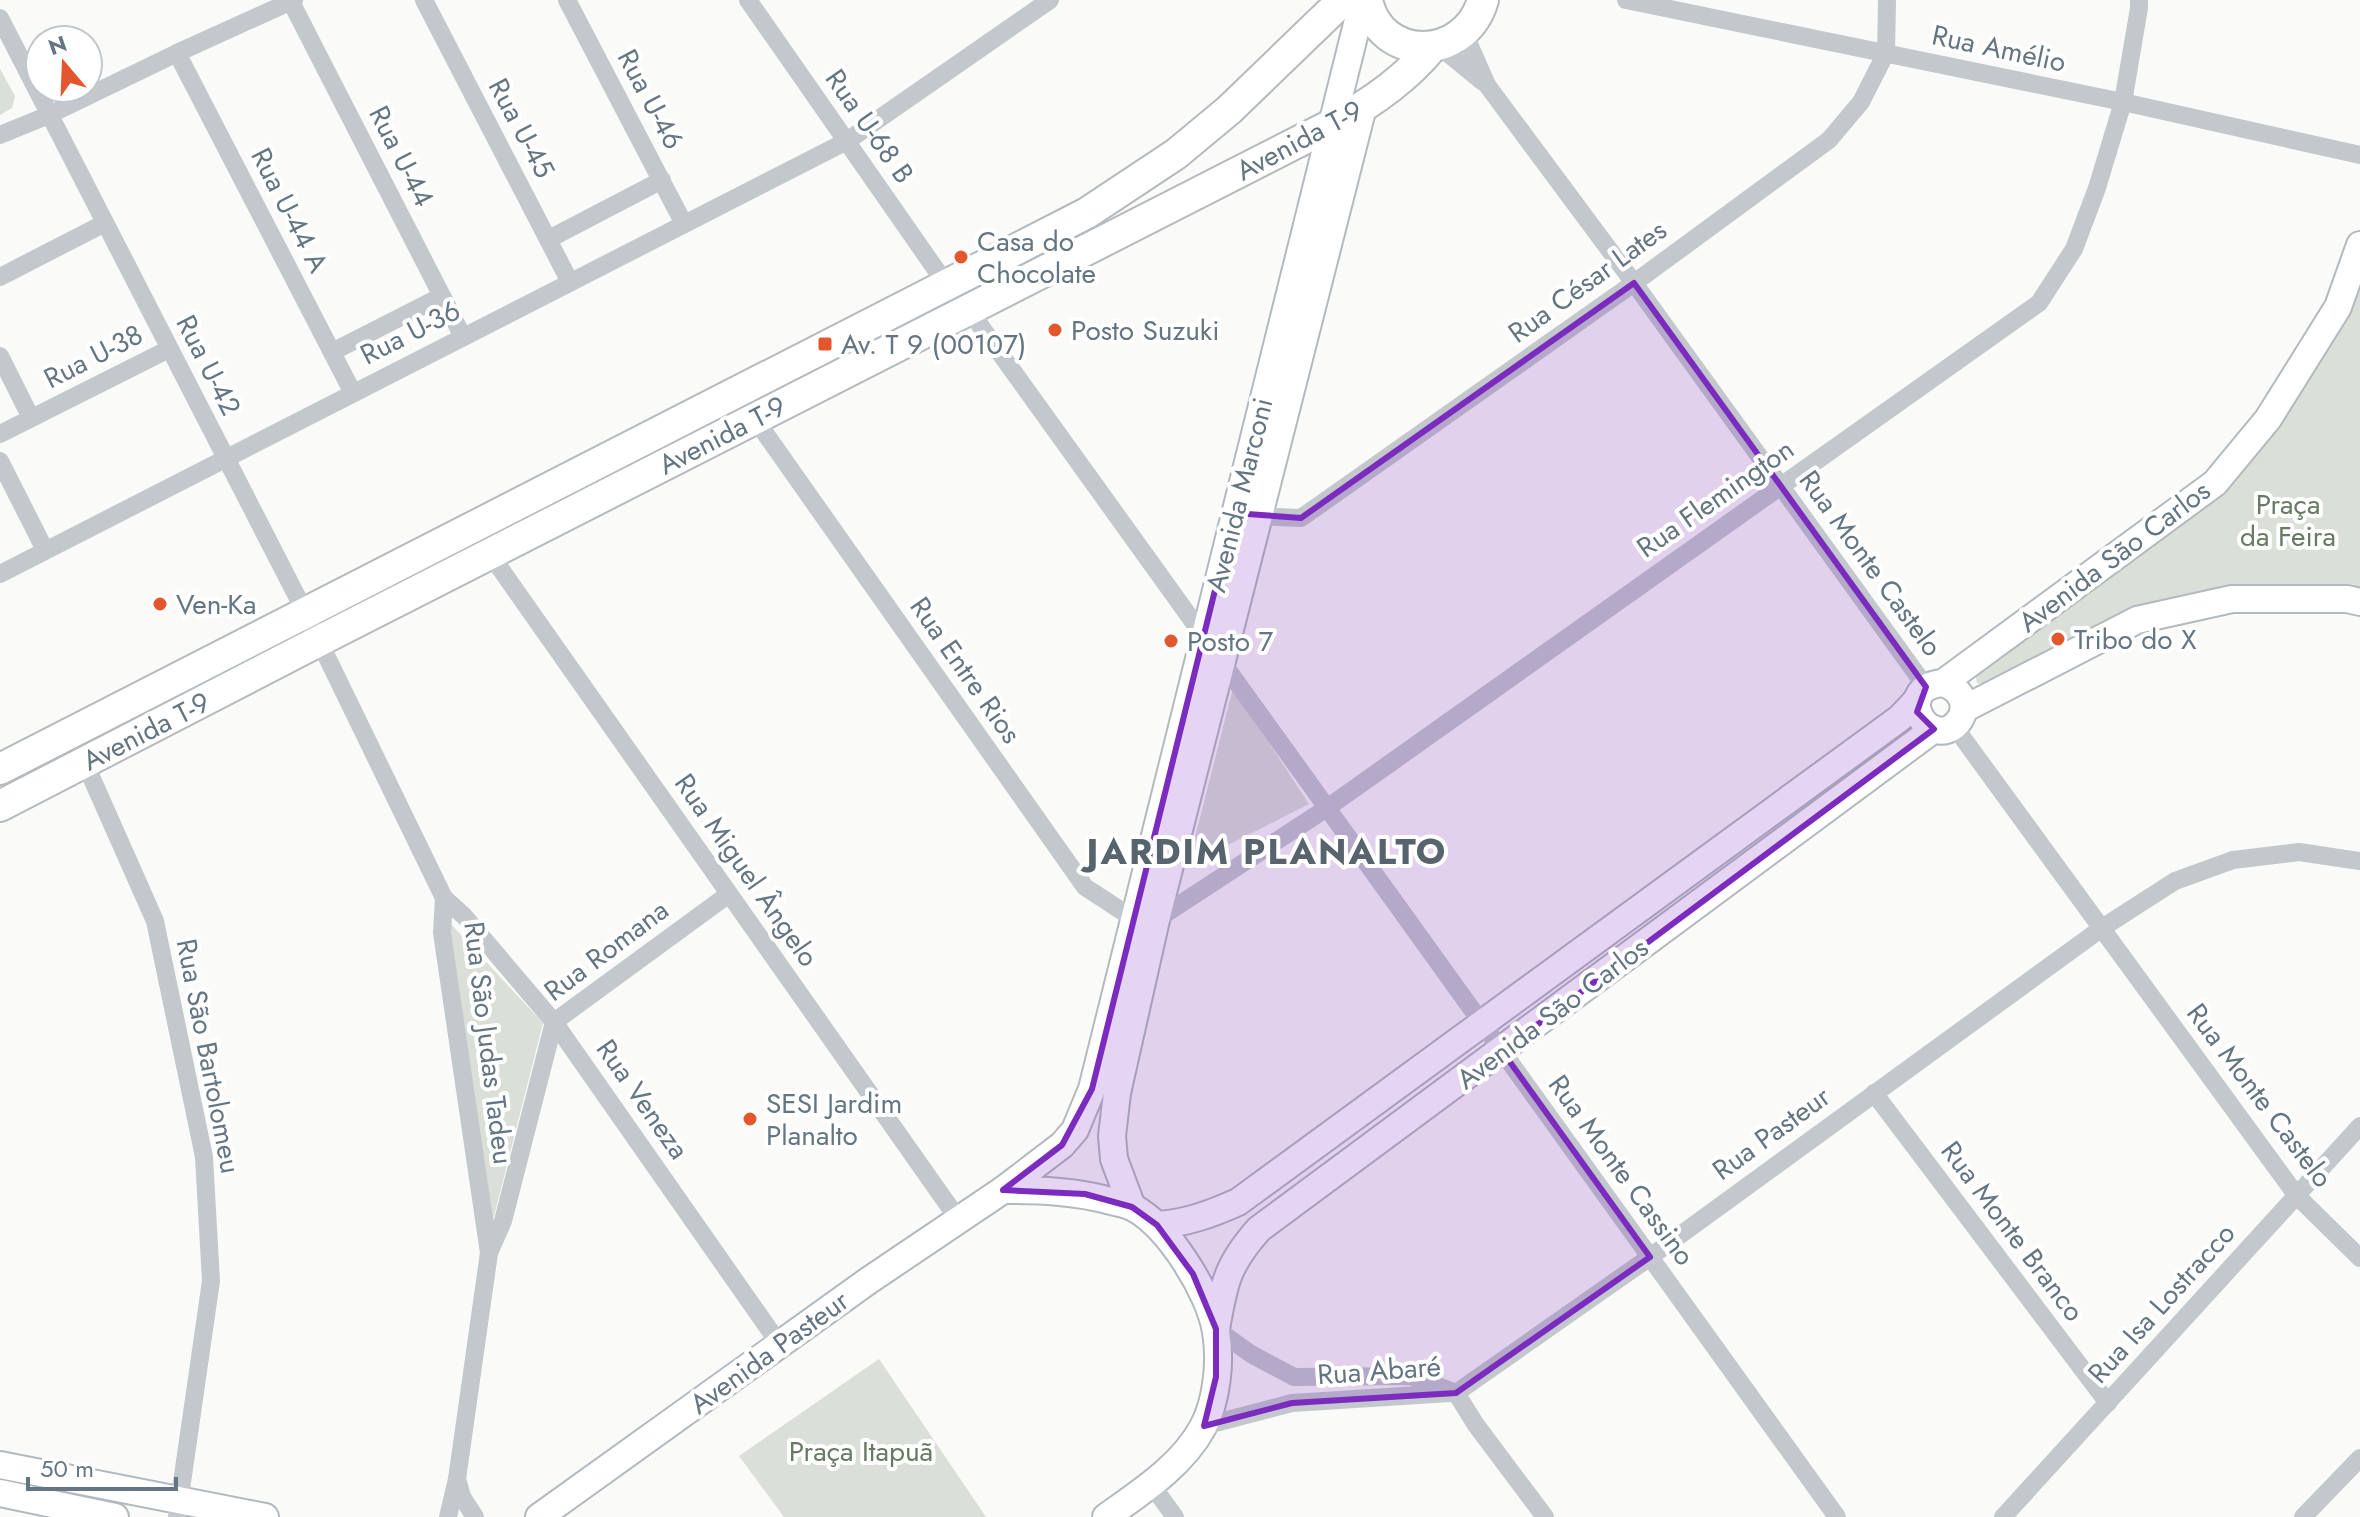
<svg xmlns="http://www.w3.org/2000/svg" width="2360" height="1517" font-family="Jost,sans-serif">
  <rect width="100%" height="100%" fill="#fafaf8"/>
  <g fill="#dadfd7">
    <path d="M0 69 15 96 12 108 0 115Z"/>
    <path d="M2360 270V592H2231L1988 685 1977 683 1975 672 2218 492Z"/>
    <path d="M1233 688 1309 804 1188 865Z"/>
    <path d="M447 920 543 1023 490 1232Z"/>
    <path d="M879 1359 986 1517H784L739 1456Z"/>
  </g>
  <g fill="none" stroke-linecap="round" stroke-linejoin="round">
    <g stroke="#b3babf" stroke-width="30">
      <g id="secondary">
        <path d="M1943 683C1960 688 1971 706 1958 722 1931 754 1889 688 1943 683L2215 483 2268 419 2338 307 2360 245"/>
        <path d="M1964 709 2137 620 2232 599H2347L2360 602"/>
        <path d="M1003 1190C1039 1190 1075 1191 1111 1201 1118 1203 1127 1204 1134 1208 1169 1227 1210 1293 1216 1332 1221 1360 1217 1401 1203 1427 1182 1466 1141 1492 1106 1517"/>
        <path d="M1132 1207 1114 1159 1112 1136 1117 1093 1156 920 1363 107"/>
        <path d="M1157 1225C1187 1223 1211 1214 1238 1202L1900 718 1918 699"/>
        <path d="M1216 1329C1224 1283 1227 1265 1259 1229L1934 729"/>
        <path d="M0 1465 265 1517"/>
        <path d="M0 1493 115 1517"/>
        <path d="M539 1517 868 1281 1003 1190 1062 1145 1075 1130 1092 1089 1363 0"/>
      </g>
    </g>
    <g stroke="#b5babe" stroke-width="34">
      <g id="primary">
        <path d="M1367 0C1380 63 1465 62 1483 0"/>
        <path d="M0 769 1087 213 1176 154 1229 110 1343 0"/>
        <path d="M0 806 319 641 1333 124C1370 104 1405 80 1432 47"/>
      </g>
    </g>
    <g stroke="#c3c8cc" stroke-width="18">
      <path d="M290 0 463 337"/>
      <path d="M424 0 570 282"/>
      <path d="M567 0 684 224"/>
      <path d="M748 0 946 284"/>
      <path d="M1626 0 2123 102 2360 155"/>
      <path d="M0 18 305 612 444 898 442 933 489 1253 457 1479 448 1517"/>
      <path d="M1464 33 1487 85 1634 283 1926 687"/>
      <path d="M1439 46 1483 82"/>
      <path d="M177 53 353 393"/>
      <path d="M0 135 49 115 177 53 294 0"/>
      <path d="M549 239 662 180"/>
      <path d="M0 277 105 223"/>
      <path d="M969 310 1837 1517"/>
      <path d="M332 352 442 296"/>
      <path d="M0 356 31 418"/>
      <path d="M755 419 1085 887 1134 919 1156 920 1327 808 2039 303 2074 249 2097 188 2123 102 2139 8V0"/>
      <path d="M0 434 169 349"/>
      <path d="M0 461 45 550"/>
      <path d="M1251 516 1301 518 1634 283 1829 140 1861 102 1886 53 1887 0"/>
      <path d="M490 554 958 1219"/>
      <path d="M0 574 847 141 1050 0"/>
      <path d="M1954 726 2297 1196 2360 1258"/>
      <path d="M85 763 155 921 204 1157 211 1281 177 1517"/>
      <path d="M444 898 464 916 554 1022 780 1345"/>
      <path d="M1874 1093 2108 1403"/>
      <path d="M489 1253 503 1221 554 1022 729 894"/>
      <path d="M1216 1329 1251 1354 1294 1377 1411 1376 1456 1393"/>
      <path d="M1456 1393 1650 1257 2102 928 2175 881 2233 860 2299 852 2360 861"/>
      <path d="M1456 1393 1476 1425 1545 1517"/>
      <path d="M1204 1426 1292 1403 1450 1393"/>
      <path d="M457 1479 462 1497 475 1517"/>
      <path d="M1151 1484 1175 1517"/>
      <path d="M2003 1517 2360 1126"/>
      <path d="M2303 1517 2360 1458"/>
    </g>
    <use href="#secondary" stroke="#fff" stroke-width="26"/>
    <use href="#primary" stroke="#fff" stroke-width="30"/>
  </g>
  <path fill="#7b2cbf" fill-opacity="0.2" stroke="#7b2cbf" stroke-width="6" stroke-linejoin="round" d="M1634 283 1926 687 1917 712 1934 729 1502 1051 1650 1257 1456 1393 1292 1403 1204 1426 1216 1377V1329L1193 1274 1157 1225 1132 1207 1085 1194 1003 1190 1062 1145 1092 1089 1234 513 1301 518Z"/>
  <g fill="#e4572e" stroke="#fff" stroke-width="3">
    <circle cx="961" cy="257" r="8"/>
    <circle cx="1055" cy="330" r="8"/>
    <rect x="817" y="336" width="16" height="16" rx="4"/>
    <circle cx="160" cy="604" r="8"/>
    <circle cx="2058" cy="639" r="8"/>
    <circle cx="1171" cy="641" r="8"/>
    <circle cx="750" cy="1119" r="8"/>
  </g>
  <g text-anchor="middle" stroke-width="8" stroke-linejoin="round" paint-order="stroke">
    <g font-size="28" fill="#657683" stroke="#fff">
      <text transform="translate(1999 48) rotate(12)" y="10">Rua Amélio</text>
      <text transform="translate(651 99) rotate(62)" y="10">Rua U-46</text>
      <text transform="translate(870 126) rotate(55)" y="10">Rua U-68 B</text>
      <text transform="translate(522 128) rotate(62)" y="10">Rua U-45</text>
      <text transform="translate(1299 140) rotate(-28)" y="10">Avenida T-9</text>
      <text transform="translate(402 156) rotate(63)" y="10">Rua U-44</text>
      <text transform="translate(290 210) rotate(63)" y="10">Rua U-44 A</text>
      <text transform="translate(1587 281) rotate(-36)" y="10">Rua César Lates</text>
      <text transform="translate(410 332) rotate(-27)" y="10">Rua U-36</text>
      <text transform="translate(93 356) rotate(-27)" y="10">Rua U-38</text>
      <text transform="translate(209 365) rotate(63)" y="10">Rua U-42</text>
      <text transform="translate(722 435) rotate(-27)" y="10">Avenida T-9</text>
      <text transform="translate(1239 495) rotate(-76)" y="10">Avenida Marconi</text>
      <text transform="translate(1715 498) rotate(-35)" y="10">Rua Flemington</text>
      <text transform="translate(2114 556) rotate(-37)" y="10">Avenida São Carlos</text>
      <text transform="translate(1871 563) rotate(54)" y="10">Rua Monte Castelo</text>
      <text transform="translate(966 670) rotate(55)" y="10">Rua Entre Rios</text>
      <text transform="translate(146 731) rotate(-27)" y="10">Avenida T-9</text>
      <text transform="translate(747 870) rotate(55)" y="10">Rua Miguel Ângelo</text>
      <text transform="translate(606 950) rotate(-37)" y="10">Rua Romana</text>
      <text transform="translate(1552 1013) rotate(-37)" y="10">Avenida São Carlos</text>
      <text transform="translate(489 1043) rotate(83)" y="10">Rua São Judas Tadeu</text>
      <text transform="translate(209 1056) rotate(79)" y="10">Rua São Bartolomeu</text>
      <text transform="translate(2260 1095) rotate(53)" y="10">Rua Monte Castelo</text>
      <text transform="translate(643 1099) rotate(55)" y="10">Rua Veneza</text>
      <text transform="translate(1771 1133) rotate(-36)" y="10">Rua Pasteur</text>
      <text transform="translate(1622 1170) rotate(54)" y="10">Rua Monte Cassino</text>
      <text transform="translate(2013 1231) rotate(53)" y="10">Rua Monte Branco</text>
      <text transform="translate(2161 1303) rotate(-48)" y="10">Rua Isa Lostracco</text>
      <text transform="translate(769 1352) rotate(-36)" y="10">Avenida Pasteur</text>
      <text transform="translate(1379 1370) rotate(-4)" y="10">Rua Abaré</text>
    </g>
    <g font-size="28" fill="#657683" stroke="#fff" text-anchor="start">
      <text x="977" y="251">Casa do<tspan x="977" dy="32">Chocolate</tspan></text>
      <text x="1071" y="340">Posto Suzuki</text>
      <text x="841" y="354">Av. T 9 (00107)</text>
      <text x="176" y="614">Ven-Ka</text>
      <text x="2074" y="649">Tribo do X</text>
      <text x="1187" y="651">Posto 7</text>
      <text x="766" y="1113">SESI Jardim<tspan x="766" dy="32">Planalto</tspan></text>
    </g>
    <g font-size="28" fill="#687a64" stroke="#fff">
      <text x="2288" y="514">Praça<tspan x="2288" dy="32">da Feira</tspan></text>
      <text x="861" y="1461">Praça Itapuã</text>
    </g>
    <g font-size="36" font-weight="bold" letter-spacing="2" fill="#57646e" stroke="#fff">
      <text x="1267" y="864">JARDIM PLANALTO</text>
    </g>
  </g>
  <g transform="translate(64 64) rotate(341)"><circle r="38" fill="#ffffff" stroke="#c1c8cd" stroke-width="2"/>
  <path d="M0-6L14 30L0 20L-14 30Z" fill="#e4572e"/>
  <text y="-12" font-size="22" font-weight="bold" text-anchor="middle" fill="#657683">N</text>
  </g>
  <path d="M28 1477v12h148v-12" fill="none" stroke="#657683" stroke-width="4"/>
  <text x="40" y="1477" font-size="24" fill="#657683" stroke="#ffffff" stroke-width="6" paint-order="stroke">50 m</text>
</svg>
